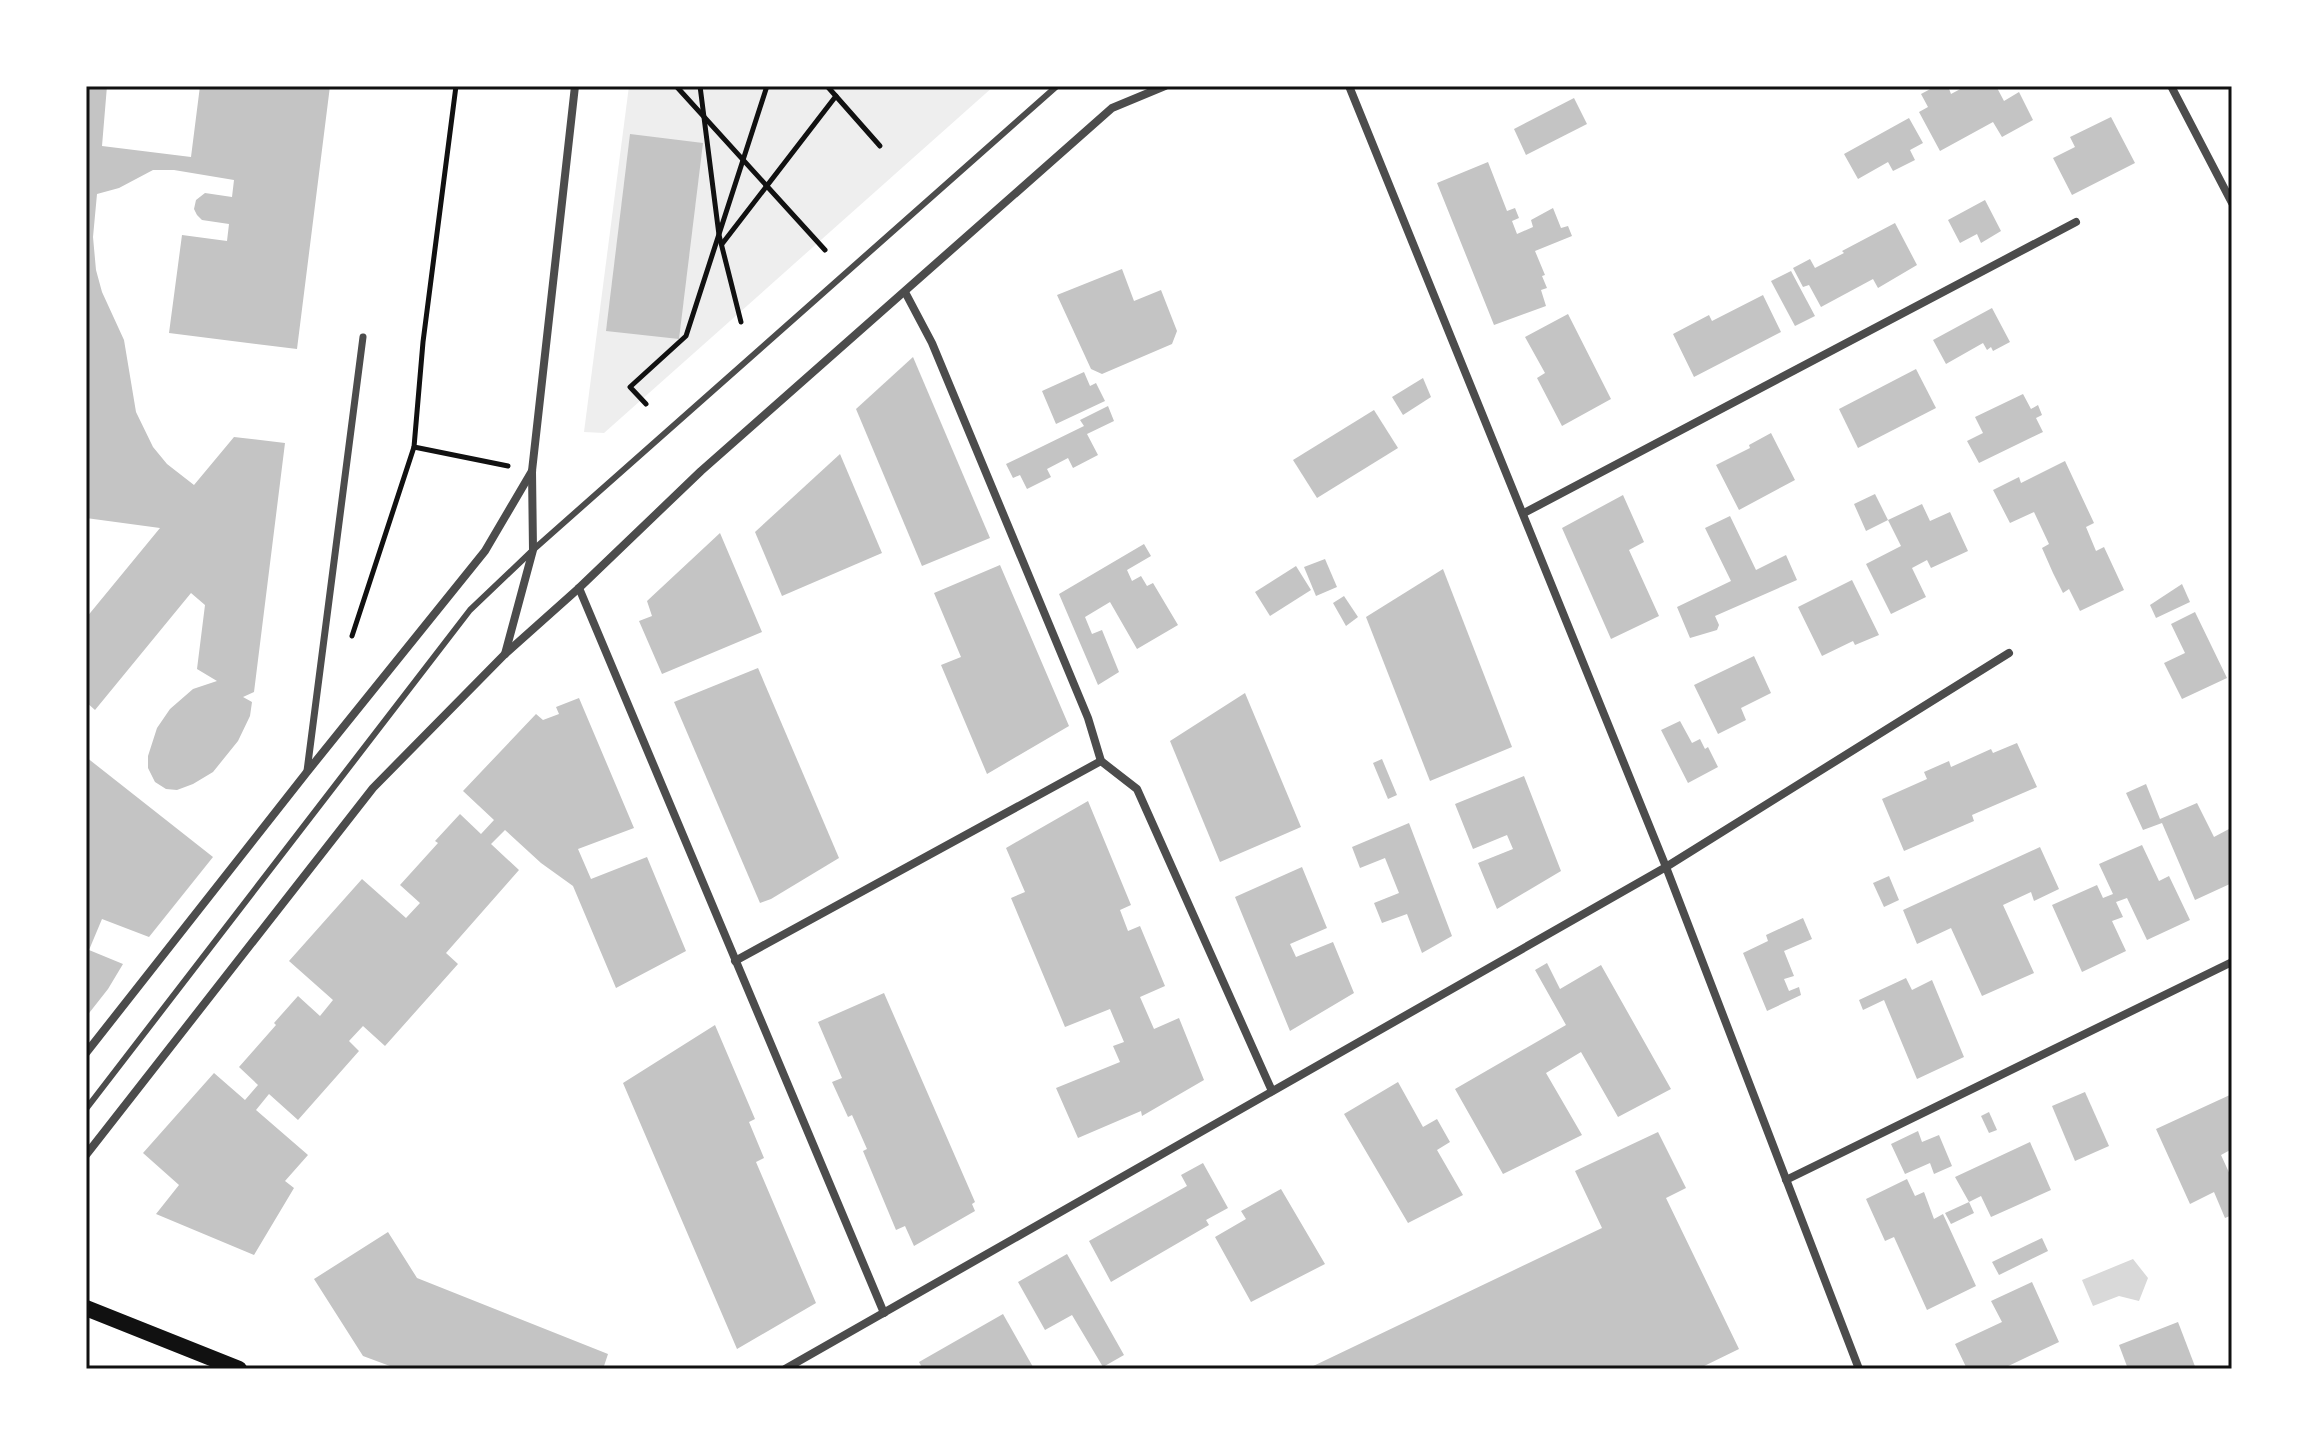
<svg xmlns="http://www.w3.org/2000/svg" width="2318" height="1455" font-family="Montserrat,sans-serif">
  <rect width="100%" height="100%" fill="#fff"/>
  <path fill="#eee" d="M629 86H994L604 433 584 432Z"/>
  <path fill="#d9d9d9" d="M2133 1259 2148 1278 2139 1301 2119 1296 2093 1306 2082 1280Z"/>
  <g fill="#c4c4c4">
    <path d="M87 86H107L102 146 191 157 200 86H330L297 349 169 333 182 235 227 241 229 224 202 220 197 215 194 209 196 200 205 193 232 197 234 180 174 170H153L119 188 97 194 93 237 96 270 102 292 124 340 136 412 153 447 167 464 194 485 234 437 285 443 254 692 243 697 252 702 250 716 238 741 213 772 193 784 177 790 166 789 155 782 148 768V756L157 728 170 709 193 689 217 681 197 669 205 605 191 593 95 710 86 702V618L160 528 86 518Z"/>
    <path d="M1936 86H1948L1951 94 1966 86H1996L2004 101 2019 92 2033 120 2002 137 1993 122 1940 151 1919 112 1928 107 1921 94Z"/>
    <path d="M1574 98 1587 124 1526 155 1514 129Z"/>
    <path d="M2111 117 2135 163 2072 195 2053 158 2075 147 2070 137Z"/>
    <path d="M1909 118 1923 143 1910 150 1915 160 1893 171 1888 162 1858 179 1844 154Z"/>
    <path d="M630 134 703 143 679 339 606 331Z"/>
    <path d="M1488 162 1507 211 1515 208 1519 218 1512 221 1517 234 1533 227 1531 220 1553 208 1561 228 1568 226 1572 236 1535 251 1545 275 1542 276 1547 288 1541 290 1546 306 1494 325 1437 183Z"/>
    <path d="M1985 200 2001 231 1981 243 1977 234 1960 243 1948 220Z"/>
    <path d="M1895 223 1917 265 1878 288 1873 279 1821 307 1809 285 1803 287 1793 268 1810 259 1815 268 1844 253 1842 251Z"/>
    <path d="M1122 269 1134 301 1161 290 1177 331 1172 344 1102 374 1091 369 1057 295Z"/>
    <path d="M1791 271 1815 316 1795 326 1771 281Z"/>
    <path d="M1763 295 1781 332 1694 377 1673 334 1709 315 1712 321Z"/>
    <path d="M1992 308 2010 342 1993 351 1991 347 1987 350 1983 343 1946 364 1933 340Z"/>
    <path d="M1568 314 1611 399 1562 426 1537 378 1545 373 1525 337Z"/>
    <path d="M913 357 990 538 922 566 856 409Z"/>
    <path d="M1916 369 1936 408 1858 448 1839 409Z"/>
    <path d="M1084 372 1090 386 1096 383 1105 401 1056 424 1042 391Z"/>
    <path d="M1423 378 1431 397 1403 415 1392 397Z"/>
    <path d="M2023 394 2031 409 2038 405 2042 415 2036 418 2043 432 1979 463 1967 441 1983 433 1975 417Z"/>
    <path d="M1108 406 1114 421 1087 434 1098 455 1073 468 1068 458 1047 469 1051 477 1027 489 1020 475 1013 478 1006 464 1084 426 1080 420Z"/>
    <path d="M1374 410 1398 448 1317 498 1293 460Z"/>
    <path d="M1771 433 1795 480 1739 510 1716 465 1750 448 1749 445Z"/>
    <path d="M840 454 882 553 782 596 755 532Z"/>
    <path d="M2065 461 2094 523 2086 527 2096 551 2104 547 2124 590 2080 611 2069 589 2063 593 2053 573 2042 548 2049 544 2034 512 2010 523 1993 490 2019 477 2021 483Z"/>
    <path d="M1875 494 1888 520 1922 504 1930 521 1950 512 1968 551 1931 568 1927 560 1912 568 1926 597 1891 614 1866 564 1901 546 1888 520 1866 531 1854 504Z"/>
    <path d="M1623 495 1644 542 1629 550 1659 616 1611 639 1562 528Z"/>
    <path d="M1730 516 1756 570 1786 555 1797 580 1715 616 1719 625 1717 630 1690 638 1677 607 1731 581 1705 528Z"/>
    <path d="M720 533 762 632 662 674 639 621 652 616 647 601Z"/>
    <path d="M1144 544 1151 556 1127 570 1132 581 1141 576 1147 586 1153 583 1178 625 1137 649 1110 602 1085 617 1092 634 1102 630 1119 672 1098 685 1059 594Z"/>
    <path d="M1325 559 1337 587 1316 596 1304 567Z"/>
    <path d="M1000 565 1069 726 987 774 941 665 961 657 934 593Z"/>
    <path d="M1296 566 1311 590 1270 616 1255 592Z"/>
    <path d="M1443 569 1512 747 1430 781 1366 617Z"/>
    <path d="M1852 580 1879 635 1855 645 1853 641 1822 656 1798 607Z"/>
    <path d="M2182 584 2190 602 2156 618 2150 605Z"/>
    <path d="M1344 596 1358 617 1346 626 1333 603Z"/>
    <path d="M2195 612 2227 678 2182 699 2164 663 2185 653 2171 624Z"/>
    <path d="M1754 656 1771 693 1741 708 1746 720 1718 734 1694 685Z"/>
    <path d="M758 668 839 858 771 899 760 903 674 702Z"/>
    <path d="M1245 693 1301 827 1220 862 1170 741Z"/>
    <path d="M579 698 634 828 578 849 591 879 647 857 686 951 616 988 573 886 541 863 505 830 491 844 519 870 446 953 458 964 385 1046 363 1026 349 1041 359 1051 298 1120 269 1094 256 1110 308 1155 285 1181 294 1188 254 1255 156 1214 179 1185 143 1153 214 1073 245 1100 258 1085 239 1067 276 1025 274 1023 298 996 320 1016 333 1000 289 961 362 879 406 918 420 903 400 885 438 843 435 841 460 814 481 834 494 820 463 791 536 714 543 720 559 714 556 707Z"/>
    <path d="M1680 721 1692 743 1700 739 1705 749 1708 747 1718 767 1688 783 1661 730Z"/>
    <path d="M2017 743 2037 787 1972 815 1974 821 1904 851 1882 799 1927 779 1924 772 1949 761 1951 767 1991 749 1993 753Z"/>
    <path d="M86 757 213 857 149 937 102 919 89 950 123 964 108 989 86 1017Z"/>
    <path d="M1382 759 1397 795 1388 799 1373 763Z"/>
    <path d="M1524 776 1561 871 1497 909 1478 863 1513 849 1507 835 1473 849 1455 804Z"/>
    <path d="M2146 784 2160 819 2197 803 2214 837 2229 829 2232 835V883L2195 900 2162 823 2143 830 2126 793Z"/>
    <path d="M1088 801 1131 905 1120 910 1128 931 1140 926 1165 986 1140 997 1154 1029 1179 1018 1204 1080 1142 1116 1141 1111 1078 1138 1056 1088 1120 1062 1113 1046 1124 1042 1110 1009 1065 1027 1011 898 1025 892 1006 848Z"/>
    <path d="M1409 823 1452 936 1422 953 1407 914 1382 923 1374 903 1399 893 1385 858 1360 868 1352 847Z"/>
    <path d="M2142 845 2159 881 2169 876 2190 920 2147 940 2127 898 2116 902 2123 917 2112 921 2126 951 2082 972 2052 905 2097 885 2103 898 2113 894 2099 864Z"/>
    <path d="M2040 847 2059 889 2034 901 2031 892 2003 905 2034 973 1982 996 1951 928 1917 944 1903 910Z"/>
    <path d="M1302 867 1327 928 1290 944 1296 957 1333 942 1354 993 1290 1031 1235 897Z"/>
    <path d="M1889 876 1899 900 1884 907 1873 883Z"/>
    <path d="M1803 918 1812 939 1784 951 1794 976 1784 979 1789 991 1799 987 1801 995 1767 1011 1743 953 1768 941 1766 935Z"/>
    <path d="M1547 963 1560 989 1601 965 1671 1089 1618 1117 1581 1052 1546 1073 1582 1135 1503 1174 1455 1089 1566 1025 1535 970Z"/>
    <path d="M1906 978 1912 990 1932 980 1964 1057 1917 1079 1884 1000 1863 1010 1859 1000Z"/>
    <path d="M884 993 975 1202 972 1204 975 1211 914 1246 905 1226 896 1230 863 1151 867 1149 852 1115 848 1117 832 1082 842 1078 818 1022Z"/>
    <path d="M715 1025 755 1119 749 1122 764 1158 756 1162 816 1303 737 1349 623 1083Z"/>
    <path d="M1398 1082 1423 1127 1437 1119 1450 1142 1437 1150 1463 1195 1408 1223 1344 1114Z"/>
    <path d="M2085 1092 2109 1146 2075 1161 2052 1106Z"/>
    <path d="M2232 1094V1149L2221 1155 2232 1179V1215L2225 1218 2214 1192 2190 1204 2156 1129Z"/>
    <path d="M1989 1112 1997 1130 1989 1133 1981 1116Z"/>
    <path d="M1918 1131 1922 1142 1939 1135 1952 1166 1934 1174 1930 1163 1905 1174 1891 1144Z"/>
    <path d="M1658 1132 1686 1188 1666 1198 1739 1349 1698 1369H1307L1602 1228 1575 1171Z"/>
    <path d="M2030 1142 2051 1190 1991 1217 1981 1196 1969 1202 1955 1177Z"/>
    <path d="M1203 1163 1228 1208 1206 1220 1209 1225 1111 1282 1089 1241 1187 1186 1181 1175Z"/>
    <path d="M1907 1179 1915 1196 1924 1192 1934 1219 1943 1214 1976 1286 1927 1310 1894 1237 1885 1241 1866 1199Z"/>
    <path d="M1281 1189 1325 1264 1251 1302 1215 1237 1246 1219 1241 1211Z"/>
    <path d="M1969 1202 1974 1213 1951 1224 1945 1213Z"/>
    <path d="M388 1232 417 1278 608 1354 603 1369H398L363 1356 314 1279Z"/>
    <path d="M2042 1238 2048 1251 1999 1275 1992 1262Z"/>
    <path d="M1067 1254 1124 1355 1103 1367 1072 1315 1045 1330 1018 1282Z"/>
    <path d="M2032 1282 2059 1342 2002 1369H1967L1955 1344 2002 1322 1991 1301Z"/>
    <path d="M1003 1314 1033 1367 1029 1369H923L919 1362Z"/>
    <path d="M2178 1322 2196 1369H2128L2119 1345Z"/>
  </g>
  <g fill="none" stroke-linecap="round" stroke-linejoin="round">
    <g stroke="#111" stroke-width="5">
      <path d="M456 86 423 342 414 447 508 466"/>
      <path d="M676 86 825 250"/>
      <path d="M700 86 719 235 741 322"/>
      <path d="M827 86 880 146"/>
      <path d="M722 244 836 96"/>
      <path d="M646 404 630 387 686 336 767 86"/>
      <path d="M352 636 414 447"/>
    </g>
    <path stroke="#4c4c4c" stroke-width="6" d="M86 1109 470 610 533 550 1057 86"/>
    <path stroke="#4c4c4c" stroke-width="7" d="M307 771 363 337"/>
    <g stroke="#4c4c4c" stroke-width="8">
      <path d="M1349 86 1666 867 1859 1369"/>
      <path d="M2171 86 2232 203"/>
      <path d="M905 292 932 343 1088 718 1101 761 1137 789 1272 1091"/>
      <path d="M1524 513 2076 222"/>
      <path d="M579 588 884 1313"/>
      <path d="M505 654 533 550 532 471 575 86"/>
      <path d="M735 961 1101 761"/>
      <path d="M86 1053 307 772 485 551 532 471"/>
      <path d="M86 1155 373 788 504 655 579 588 701 471 1112 108 1165 86"/>
      <path d="M1786 1180 2232 962"/>
      <path d="M785 1369 1666 867 2009 653"/>
    </g>
    <path stroke="#111" stroke-width="16" d="M86 1308 239 1369"/>
  </g>
  <rect width="2318" height="1455" fill="none" stroke="#ffffff" stroke-width="176"/>
  <rect x="88" y="88" width="2142" height="1279" fill="none" stroke="#111" stroke-width="3"/>
</svg>
